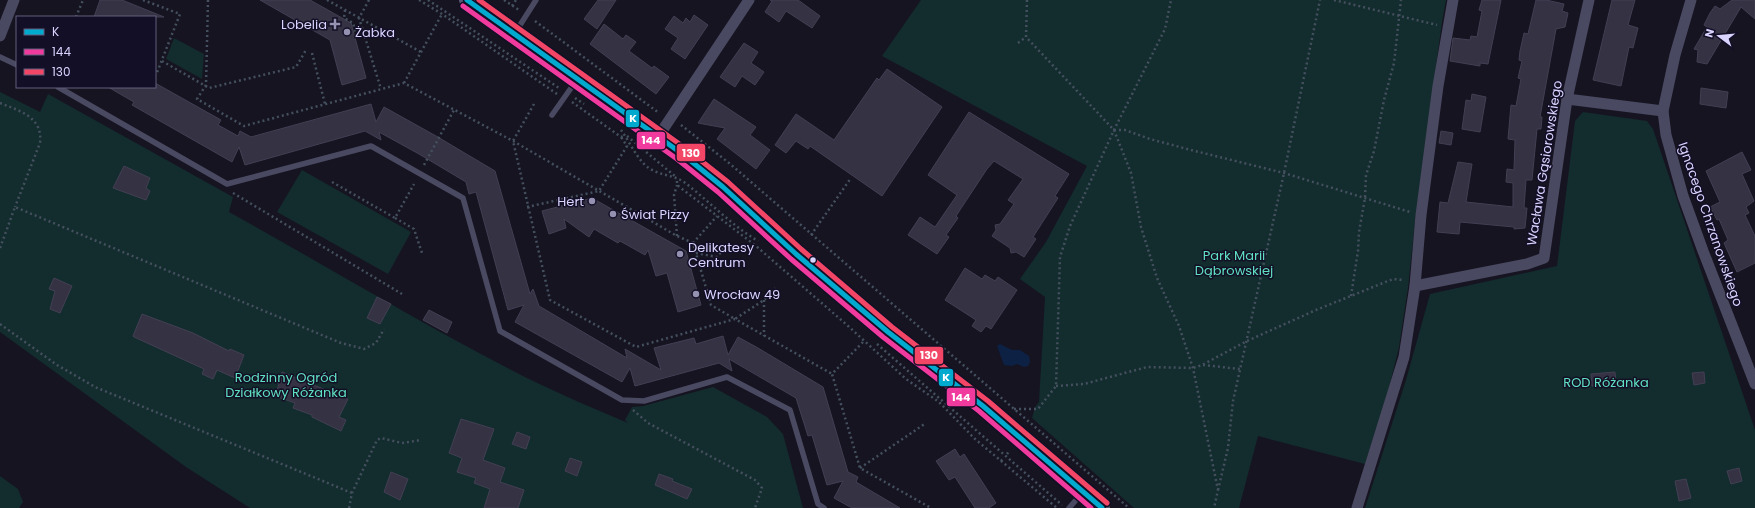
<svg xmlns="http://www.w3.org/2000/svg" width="1755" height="508" font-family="Poppins,sans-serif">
  <rect width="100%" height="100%" fill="#161421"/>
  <g fill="#132c2d">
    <path d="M921 0H1446L1442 22 1415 221 1408 288 1399 347 1388 392 1365 464 1258 436 1239 508H1134L1032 418 1035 407 1039 402 1045 297 1020 279 1046 242 1087 166 882 56Z"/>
    <path d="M174 38 204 54 202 79 166 59Z"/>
    <path d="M0 92 40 112 48 94 233 197 229 212C330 268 428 328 531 380 562 395 595 409 628 423L625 420 632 407 643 406 713 387 767 417 783 434 803 508H250L186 467 0 332Z"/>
    <path d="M1583 112 1647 121 1653 129 1755 430V508H1365L1406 380 1430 294 1557 266 1575 121Z"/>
    <path d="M302 170 411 232 388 274 277 212Z"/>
    <path d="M0 476 18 489 23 502 19 508H0Z"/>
  </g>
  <path fill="#0d2144" d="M1000 344 1012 350H1020L1029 356 1030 362 1028 366 1024 367 1017 364 1012 366 1004 365 997 346Z"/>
  <g fill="#343243" stroke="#433f54">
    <path d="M100 0H122L164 17H94Z"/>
    <path d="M260 0H310L351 23 366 78 342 85 330 40Z"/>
    <path d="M598 0H616L597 29 584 19Z"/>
    <path d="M770 0H798L820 16 812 28 786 11 779 22 765 12 772 1Z"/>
    <path d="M1482 0H1501L1488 64 1480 63V66L1450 61 1453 38 1470 40 1471 36 1477 37 1482 11 1479 10Z"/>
    <path d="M1536 0H1546L1564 4 1562 11 1568 13 1565 27 1556 29 1540 117H1542L1541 129H1537L1532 180H1526L1524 208H1527L1525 228 1514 229V227L1460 222 1459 234 1437 232 1440 202 1448 203 1458 162 1472 164 1466 202 1513 207V183L1506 182 1507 169 1514 170 1515 140 1508 139 1511 105 1516 106 1521 79 1518 78 1522 61 1519 60 1520 51 1524 33 1528 34Z"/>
    <path d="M1612 0H1635L1628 25 1638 28 1633 48 1629 47 1621 86 1593 80Z"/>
    <path d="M1732 0H1755V19L1741 7 1707 64 1697 62 1698 50 1694 49 1707 27 1704 25 1710 13 1715 6 1720 9Z"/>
    <path d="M694 15 708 25 685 59 671 49 678 38 665 29 674 16 683 23 686 18 690 22Z"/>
    <path d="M604 24 623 39 626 35 636 42 629 51 652 68 654 66 669 77 656 94 590 44Z"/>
    <path d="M744 43 758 52 751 63 764 72 755 85 742 76 735 87 720 77Z"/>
    <path d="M887 69 942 107 882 196 810 146 808 149 796 141 786 153 775 145 796 114 834 140 877 78 879 80Z"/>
    <path d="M155 83 221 120 218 125 238 136 240 131 251 137 371 104 376 122 384 107 436 136 495 171 530 294 533 289 539 306 627 358 625 349 661 370 654 348 694 338 696 344 723 336 728 355 738 337 758 348 823 387 848 472 858 477 856 482 900 508H852L834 498 843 481 827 485 812 435 808 436 796 398 729 359 732 371 719 363 635 386 630 368 622 382 515 322 524 305 508 310 476 192 469 194 466 182 419 154 379 132 381 140 365 131 245 165 239 147 232 162 132 105 134 102 108 87H155Z"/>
    <path d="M1701 88 1728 92 1726 108 1700 104Z"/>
    <path d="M1472 94 1486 97 1480 132 1462 129 1466 100 1471 101Z"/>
    <path d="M714 99 756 127 750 135 770 150 756 169 717 139 725 128 698 123Z"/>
    <path d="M969 112 1069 174 1055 196 1058 198 1033 237 1036 239 1024 257 1016 252 1011 253 1010 248 992 236 996 230 995 225 1000 224 1014 204 1008 200 1023 179 994 161 987 169 956 216 958 218 946 235 949 237 937 254 908 235 920 217 935 227 957 195 928 175Z"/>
    <path d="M1441 131 1453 133 1451 145 1439 143Z"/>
    <path d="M1742 152 1751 170 1742 174 1754 201 1746 207 1749 213 1745 215 1755 236V263L1737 272 1724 243 1728 240 1719 219 1717 220 1710 207 1720 202 1706 171Z"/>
    <path d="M124 166 150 178 146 188 150 191 146 200 113 188Z"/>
    <path d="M592 198 686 251 701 305 678 312 667 273 656 276 648 250 645 255 620 241 618 243 594 229 589 237 564 219 566 228 549 234 542 211Z"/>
    <path d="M965 268 982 279 985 275 995 281 998 277 1017 290 991 329 986 326 981 332 972 326 976 320 945 300Z"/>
    <path d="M54 278 72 286 60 313 50 309 55 291 49 289Z"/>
    <path d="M377 297 391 304 380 324 367 318Z"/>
    <path d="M429 310 452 322 447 333 423 320Z"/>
    <path d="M142 314 193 333 229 351 230 349 244 355 235 378 217 370 213 379 202 374 204 369 134 337 133 336Z"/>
    <path d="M282 372 348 399 339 417 346 420 341 431 312 417V415L293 408 295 403 275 396 279 384 277 383Z"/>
    <path d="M1615 372 1616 386H1592L1591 374Z"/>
    <path d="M1704 372 1705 383 1694 385 1692 373Z"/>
    <path d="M461 419 494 429 483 460 505 468 500 482 524 490 518 508H484L490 489 474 483 476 478 457 472 462 458 449 453Z"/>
    <path d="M517 432 530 437 526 449 512 444Z"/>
    <path d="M955 449 960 457 964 454 996 503 989 508H975L955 477 949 480 936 461Z"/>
    <path d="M570 458 582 462 577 476 565 471Z"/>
    <path d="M1739 468 1742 481 1731 484 1727 471Z"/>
    <path d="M391 472 408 479 400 500 384 492Z"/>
    <path d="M659 474 673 479 672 481 692 489 687 499 655 485Z"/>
    <path d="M1686 479 1691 498 1679 501 1675 481Z"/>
  </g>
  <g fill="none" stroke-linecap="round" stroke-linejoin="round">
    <g stroke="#44505f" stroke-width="2.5" stroke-dasharray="2 3" stroke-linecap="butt">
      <path d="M143 0 180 14 156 75"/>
      <path d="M208 0 206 85 197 99 244 126 404 83 513 141 677 236 693 243 711 305 735 319 764 300 775 288"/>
      <path d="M327 0 421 52"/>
      <path d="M369 0 359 18 381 89"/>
      <path d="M419 0 442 14 557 94"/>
      <path d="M428 0 559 88"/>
      <path d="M504 0 519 10"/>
      <path d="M1027 0 1026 37 1114 130 1131 173 1141 227 1157 278 1179 326 1193 368 1218 490 1214 508"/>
      <path d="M1334 0 1437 25"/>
      <path d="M512 6 516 0"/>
      <path d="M345 10 344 18 353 23 356 34 365 35"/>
      <path d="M76 17 83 0"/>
      <path d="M535 21 659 113"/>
      <path d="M1018 43 1026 37"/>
      <path d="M312 53 325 104"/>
      <path d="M162 61 209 88 296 67 306 50"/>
      <path d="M404 83 442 14"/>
      <path d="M575 98 584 104"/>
      <path d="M572 102 621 137 624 136"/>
      <path d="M0 103C20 111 43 117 40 143L15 207"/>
      <path d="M534 104 513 141 550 300 636 347 735 319 832 374"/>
      <path d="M681 125 729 163 1129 508"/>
      <path d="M621 130C629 141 635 155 645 165 657 176 672 174 684 182 709 201 731 225 758 241"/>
      <path d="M1114 130H1125L1150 139 1191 150 1284 173 1410 212"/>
      <path d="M627 136 676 177"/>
      <path d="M424 165 454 110"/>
      <path d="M677 181V185L756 246 847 325 906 379 939 402 975 439 1057 508"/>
      <path d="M332 182 395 218 414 184"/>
      <path d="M233 193 402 294"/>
      <path d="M527 207 599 191 627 146 621 137"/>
      <path d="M395 218 414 229 422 253"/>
      <path d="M811 235 851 178"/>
      <path d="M677 236 674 195 677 185"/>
      <path d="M693 243 717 216"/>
      <path d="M0 248 15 207 341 343 364 349 376 343 384 329"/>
      <path d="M696 253 717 257 726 246 729 249"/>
      <path d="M1351 296 1358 251 1359 232 1365 198 1366 175 1374 151 1384 100 1394 63 1401 0"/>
      <path d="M764 300V336"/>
      <path d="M0 324 57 365 95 387 352 493"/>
      <path d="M863 342 832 374 860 468 931 508"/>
      <path d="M877 344 1062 505"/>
      <path d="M1203 365 1240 369"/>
      <path d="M1056 386 1084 384 1147 367 1193 368 1202 365 1247 341 1316 310 1393 279 1403 280"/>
      <path d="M1014 409H1038L1056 386 1060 257 1070 226 1114 130 1165 29 1171 0"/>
      <path d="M633 410 648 423 755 480 762 488 755 508"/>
      <path d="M1007 454 1010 450"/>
      <path d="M1001 461 1004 457"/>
      <path d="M860 468 926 423"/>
      <path d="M1218 490 1228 448 1233 401 1284 173 1320 0"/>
      <path d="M349 508 352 493 377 440 381 438 402 443 421 440"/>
    </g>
    <g stroke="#4a4962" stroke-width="5.5">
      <path d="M515 33 536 0"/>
      <path d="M0 57 17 65"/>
      <path d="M58 87 227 184 371 146 463 198 500 331 622 400 644 401 727 377 790 410 818 504 824 508"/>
      <path d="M552 115 576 81"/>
      <path d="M1069 508 1083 492"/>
    </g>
    <g stroke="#4a4962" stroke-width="11">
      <path d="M1691 0 1675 55 1663 111 1666 135 1683 196 1703 251 1755 384"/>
      <path d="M0 36 14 0"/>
      <path d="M1567 99 1663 111"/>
      <path d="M658 137 749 0"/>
      <path d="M1415 286 1527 264 1544 258 1567 99 1589 0"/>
      <path d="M1357 508 1404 357 1415 286 1421 215 1438 86 1453 0"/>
    </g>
    <path stroke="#575674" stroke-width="16" d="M467 0 681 153 723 187 796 254 888 332 983 406 1102 508"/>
    <g stroke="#130f26" stroke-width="8">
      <path id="bus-1" d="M467 0 681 153 723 187 796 254 888 332 983 406 1102 508"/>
    </g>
    <g stroke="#130f26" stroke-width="8">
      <path id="bus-2" d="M463 6 677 159 718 192 791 259 883 337 979 411 1091 508"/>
    </g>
    <g stroke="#130f26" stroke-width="8">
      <path id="bus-3" d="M479 0 685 148 728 182 801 249 892 327 988 401 1107 503"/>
    </g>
    <use href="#bus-1" stroke="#00a9ce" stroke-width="5"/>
    <use href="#bus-2" stroke="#f13a9d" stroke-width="5"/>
    <use href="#bus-3" stroke="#f34667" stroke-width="5"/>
  </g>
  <g fill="#9591b1" stroke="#130f26" stroke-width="1.5">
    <path d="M333 18h4v4h4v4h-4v4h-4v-4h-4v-4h4z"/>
    <circle cx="347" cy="32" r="4"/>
    <circle cx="592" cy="201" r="4"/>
    <circle cx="613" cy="214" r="4"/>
    <circle cx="680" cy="254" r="4"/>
    <circle cx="696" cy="294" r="4"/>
  </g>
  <circle fill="#d9d4ff" stroke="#130f26" stroke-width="1.5" cx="813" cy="260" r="3.5"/>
  <g text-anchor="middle" stroke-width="3" stroke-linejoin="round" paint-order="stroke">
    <g font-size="13" fill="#d9d4ff" stroke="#130f26" text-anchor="start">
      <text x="327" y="29" text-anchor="end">Lobelia</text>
      <text x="355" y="37">Żabka</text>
      <text x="584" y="206" text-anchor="end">Hert</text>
      <text x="621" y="219">Świat Pizzy</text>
      <text x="688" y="252">Delikatesy<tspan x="688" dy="15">Centrum</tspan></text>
      <text x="704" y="299">Wrocław 49</text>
    </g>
    <g font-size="13" fill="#d9d4ff" stroke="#130f26">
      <text transform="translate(1544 163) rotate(-81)" y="5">Wacława Gąsiorowskiego</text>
      <text transform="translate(1711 224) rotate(71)" y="5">Ignacego Chrzanowskiego</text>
    </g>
    <g font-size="13" fill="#5fe0c0" stroke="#130f26">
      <text x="1234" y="260">Park Marii<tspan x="1234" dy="15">Dąbrowskiej</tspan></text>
      <text x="286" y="382">Rodzinny Ogród<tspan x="286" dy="15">Działkowy Różanka</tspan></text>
      <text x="1606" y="387">ROD Różanka</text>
    </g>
  </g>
  <g stroke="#130f26" stroke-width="1.5">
    <rect x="625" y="109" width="15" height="19" rx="4" fill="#00a9ce"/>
    <rect x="636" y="131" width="30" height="19" rx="4" fill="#f13a9d"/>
    <rect x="676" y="143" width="30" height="19" rx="4" fill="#f34667"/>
    <rect x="914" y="346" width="30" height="19" rx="4" fill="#f34667"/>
    <rect x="938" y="368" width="16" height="19" rx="4" fill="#00a9ce"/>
    <rect x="946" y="387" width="30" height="20" rx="4" fill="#f13a9d"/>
  </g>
  <g font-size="11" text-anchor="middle" font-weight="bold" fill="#fff">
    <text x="633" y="122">K</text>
    <text x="651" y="144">144</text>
    <text x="691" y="157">130</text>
    <text x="929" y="359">130</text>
    <text x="946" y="381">K</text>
    <text x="961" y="401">144</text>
  </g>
  <rect x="16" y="16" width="140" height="72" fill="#130f26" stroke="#625e7d"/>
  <rect x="24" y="29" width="20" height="6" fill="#00a9ce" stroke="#625e7d"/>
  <text x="52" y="36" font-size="12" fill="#d9d4ff">K</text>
  <rect x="24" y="49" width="20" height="6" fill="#f13a9d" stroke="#625e7d"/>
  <text x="52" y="56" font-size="12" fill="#d9d4ff">144</text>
  <rect x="24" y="69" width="20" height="6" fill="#f34667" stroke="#625e7d"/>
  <text x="52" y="76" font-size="12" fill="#d9d4ff">130</text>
  <g transform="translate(1719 36) rotate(286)" stroke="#130f26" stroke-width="3" paint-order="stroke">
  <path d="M0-3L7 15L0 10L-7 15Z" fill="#d9d4ff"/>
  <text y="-6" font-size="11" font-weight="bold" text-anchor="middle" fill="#d9d4ff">N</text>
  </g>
</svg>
